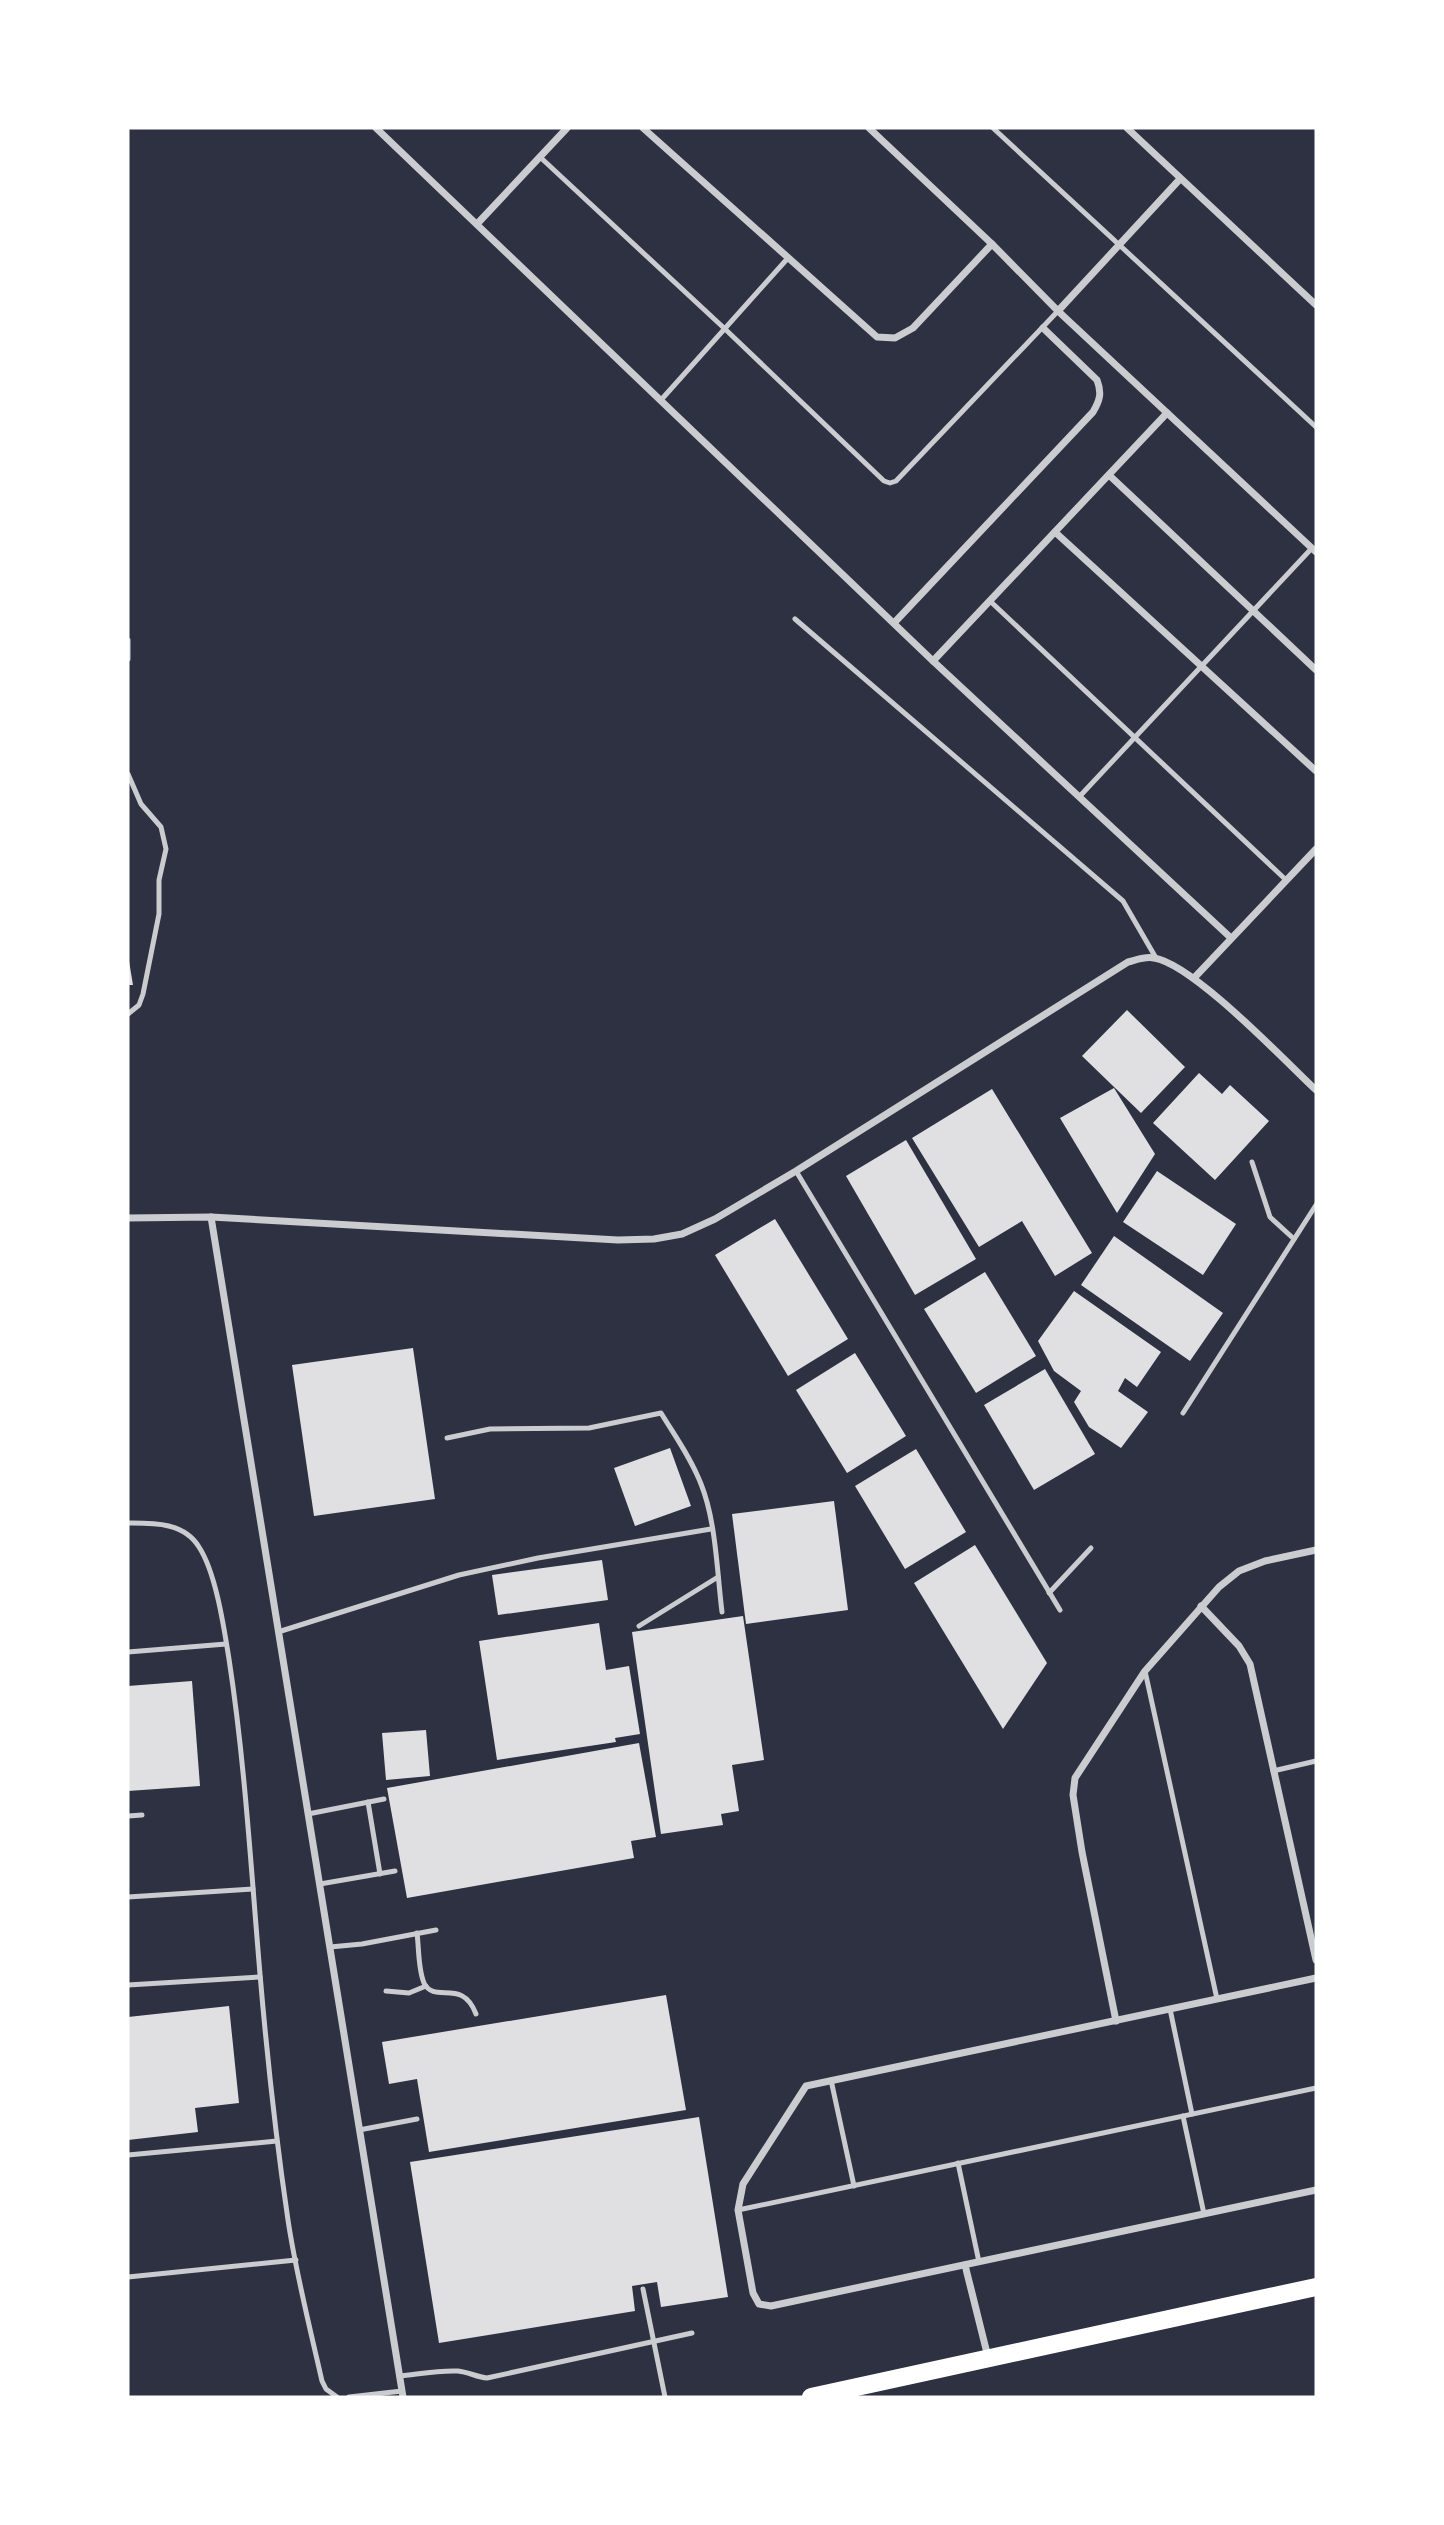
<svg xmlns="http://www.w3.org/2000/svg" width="1444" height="2525" font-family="Figtree,sans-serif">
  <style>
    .building { fill: #e0e0e3 }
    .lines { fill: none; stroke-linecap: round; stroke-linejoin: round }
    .service { stroke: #caccd0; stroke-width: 5 }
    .minor { stroke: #caccd0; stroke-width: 7 }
    .primary { stroke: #fff; stroke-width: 18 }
  </style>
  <rect width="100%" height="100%" fill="#2d3142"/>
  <g class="building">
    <path d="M128,955l5,30h-5z"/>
    <path d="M1127,1010l58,57 -44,46 -59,-57z"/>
    <path d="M1199,1073l23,21 8,-9 39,36 -54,59 -62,-57z"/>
    <path d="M1114,1088l41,66 -38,59 -57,-95z"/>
    <path d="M992,1089l100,164 -37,23 -33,-55 -43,26 -67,-109z"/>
    <path d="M906,1140l70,119 -61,36 -69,-119z"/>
    <path d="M1157,1171l79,53 -33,51 -80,-53z"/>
    <path d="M775,1219l73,120 -60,37 -73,-121z"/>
    <path d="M1114,1236l109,77 -33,48 -109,-76z"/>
    <path d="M985,1272l51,84 -60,37 -52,-84z"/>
    <path d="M1074,1291l87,61 -24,35 -12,-9 -7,13 30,21 -27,36 -32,-21 -15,-25 7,-11 -27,-20 -16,-30z"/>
    <path d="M413,1348l22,151 -121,17 -22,-151z"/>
    <path d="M855,1353l51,83 -59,37 -51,-83z"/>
    <path d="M1045,1369l50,85 -61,36 -50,-85z"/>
    <path d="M670,1448l21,58 -56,20 -21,-58z"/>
    <path d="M916,1449l50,83 -61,37 -50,-83z"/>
    <path d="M834,1501l14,109 -102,14 -14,-110z"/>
    <path d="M975,1545l72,118 -44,66 -89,-146z"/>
    <path d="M602,1560l6,40 -110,15 -6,-40z"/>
    <path d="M743,1616l21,144 -32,5 7,46 -18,3 2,11 -62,9 -29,-202z"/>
    <path d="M599,1623l7,47 23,-4 11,68 -25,4 1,4 -119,18 -18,-119z"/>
    <path d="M192,1681l8,105 -72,5v-105z"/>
    <path d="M426,1730l4,46 -44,4 -4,-47z"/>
    <path d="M639,1743l17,94 -25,4 3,17 -227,40 -20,-110z"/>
    <path d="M666,1995l20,115 -257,42 -12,-73 -28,5 -7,-42z"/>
    <path d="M229,2006l10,97 -44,5 3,24 -70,8v-123z"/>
    <path d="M699,2117l29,180 -67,10 -4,-25 -25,4 3,25 -196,32 -29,-181z"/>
  </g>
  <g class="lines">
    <g class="service">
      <path d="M993,128l323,299"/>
      <path d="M540,157l185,172 159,152 6,2 6,-2 162,-170"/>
      <path d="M661,400l127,-142"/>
      <path d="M990,601l296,279"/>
      <path d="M795,619l328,282 33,57"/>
      <path d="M128,640v19"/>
      <path d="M128,774l13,30 20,23 5,22 -7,31v34l-16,80 -4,11 -11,9"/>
      <path d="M1080,796l232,-248"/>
      <path d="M1252,1162l18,55 24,22"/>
      <path d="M796,1171l264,439"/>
      <path d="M1183,1413l133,-208"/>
      <path d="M447,1438l43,-9 99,-1 72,-15c14,23 30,45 40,71 15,37 16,88 21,128"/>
      <path d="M128,1523c25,0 56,-1 71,24 17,26 25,81 30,112 16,104 22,210 31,315 7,82 16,165 28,246 8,54 22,108 34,161l4,8 11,8"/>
      <path d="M1049,1593l42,-45"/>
      <path d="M639,1626l79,-49"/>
      <path d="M278,1632l181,-57 79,-17 173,-29"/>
      <path d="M128,1652l98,-8"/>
      <path d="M1145,1671l72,328"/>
      <path d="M1273,1771l43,-10"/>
      <path d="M368,1802l12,72"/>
      <path d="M308,1814l76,-15"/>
      <path d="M128,1816l14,-1"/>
      <path d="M320,1884l75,-13"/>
      <path d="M128,1897l125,-8"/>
      <path d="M417,1933c2,15 1,36 7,50 11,22 38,-6 52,31"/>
      <path d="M330,1947l32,-3 74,-14"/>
      <path d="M128,1985l132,-8"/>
      <path d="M386,1991l23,2 17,-7"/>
      <path d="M1170,2009l22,105"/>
      <path d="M831,2080l23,106"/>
      <path d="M1183,2116l21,98"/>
      <path d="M359,2130l58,-11"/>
      <path d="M128,2155l149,-14"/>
      <path d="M958,2163l21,99"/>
      <path d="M738,2210l578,-122"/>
      <path d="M128,2277l168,-17"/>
      <path d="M643,2289l22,108"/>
      <path d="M399,2376c20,-2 40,-6 59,-5 10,1 19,6 29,7l205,-45"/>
      <path d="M349,2397l53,-6"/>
    </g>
    <g class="minor">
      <path d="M376,128l557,533 298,277"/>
      <path d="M643,128l234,209 18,1 18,-10 79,-84"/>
      <path d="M869,128l123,116 66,67 258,241"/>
      <path d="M1127,128l189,177"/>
      <path d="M477,224l90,-96"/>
      <path d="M1058,311l122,-132"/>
      <path d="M1109,475l207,195"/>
      <path d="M1055,532l261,239"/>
      <path d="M894,623l199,-211c7,-12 9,-19 4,-32l-54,-52"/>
      <path d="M933,661l234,-248"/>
      <path d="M1195,977l121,-128"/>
      <path d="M211,1217l192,1180"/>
      <path d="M128,1218l83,-1 407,23 36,-1 28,-5 33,-15 81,-48 332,-209c8,-2 18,-6 26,-4 39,6 130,102 162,132"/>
      <path d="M1201,1606l38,40 11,18 66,296"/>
      <path d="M1316,1978l-510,108 -63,98 -5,26 15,83 6,11 12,2 545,-116"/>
      <path d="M1116,2021l-34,-169 -9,-57 2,-17 70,-107 74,-84 20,-16 26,-10 51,-11"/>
      <path d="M965,2265l23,92"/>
    </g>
    <path class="primary" d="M811,2397l505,-110"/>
  </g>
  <rect width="1444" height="2525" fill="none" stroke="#ffffff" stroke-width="259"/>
</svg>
